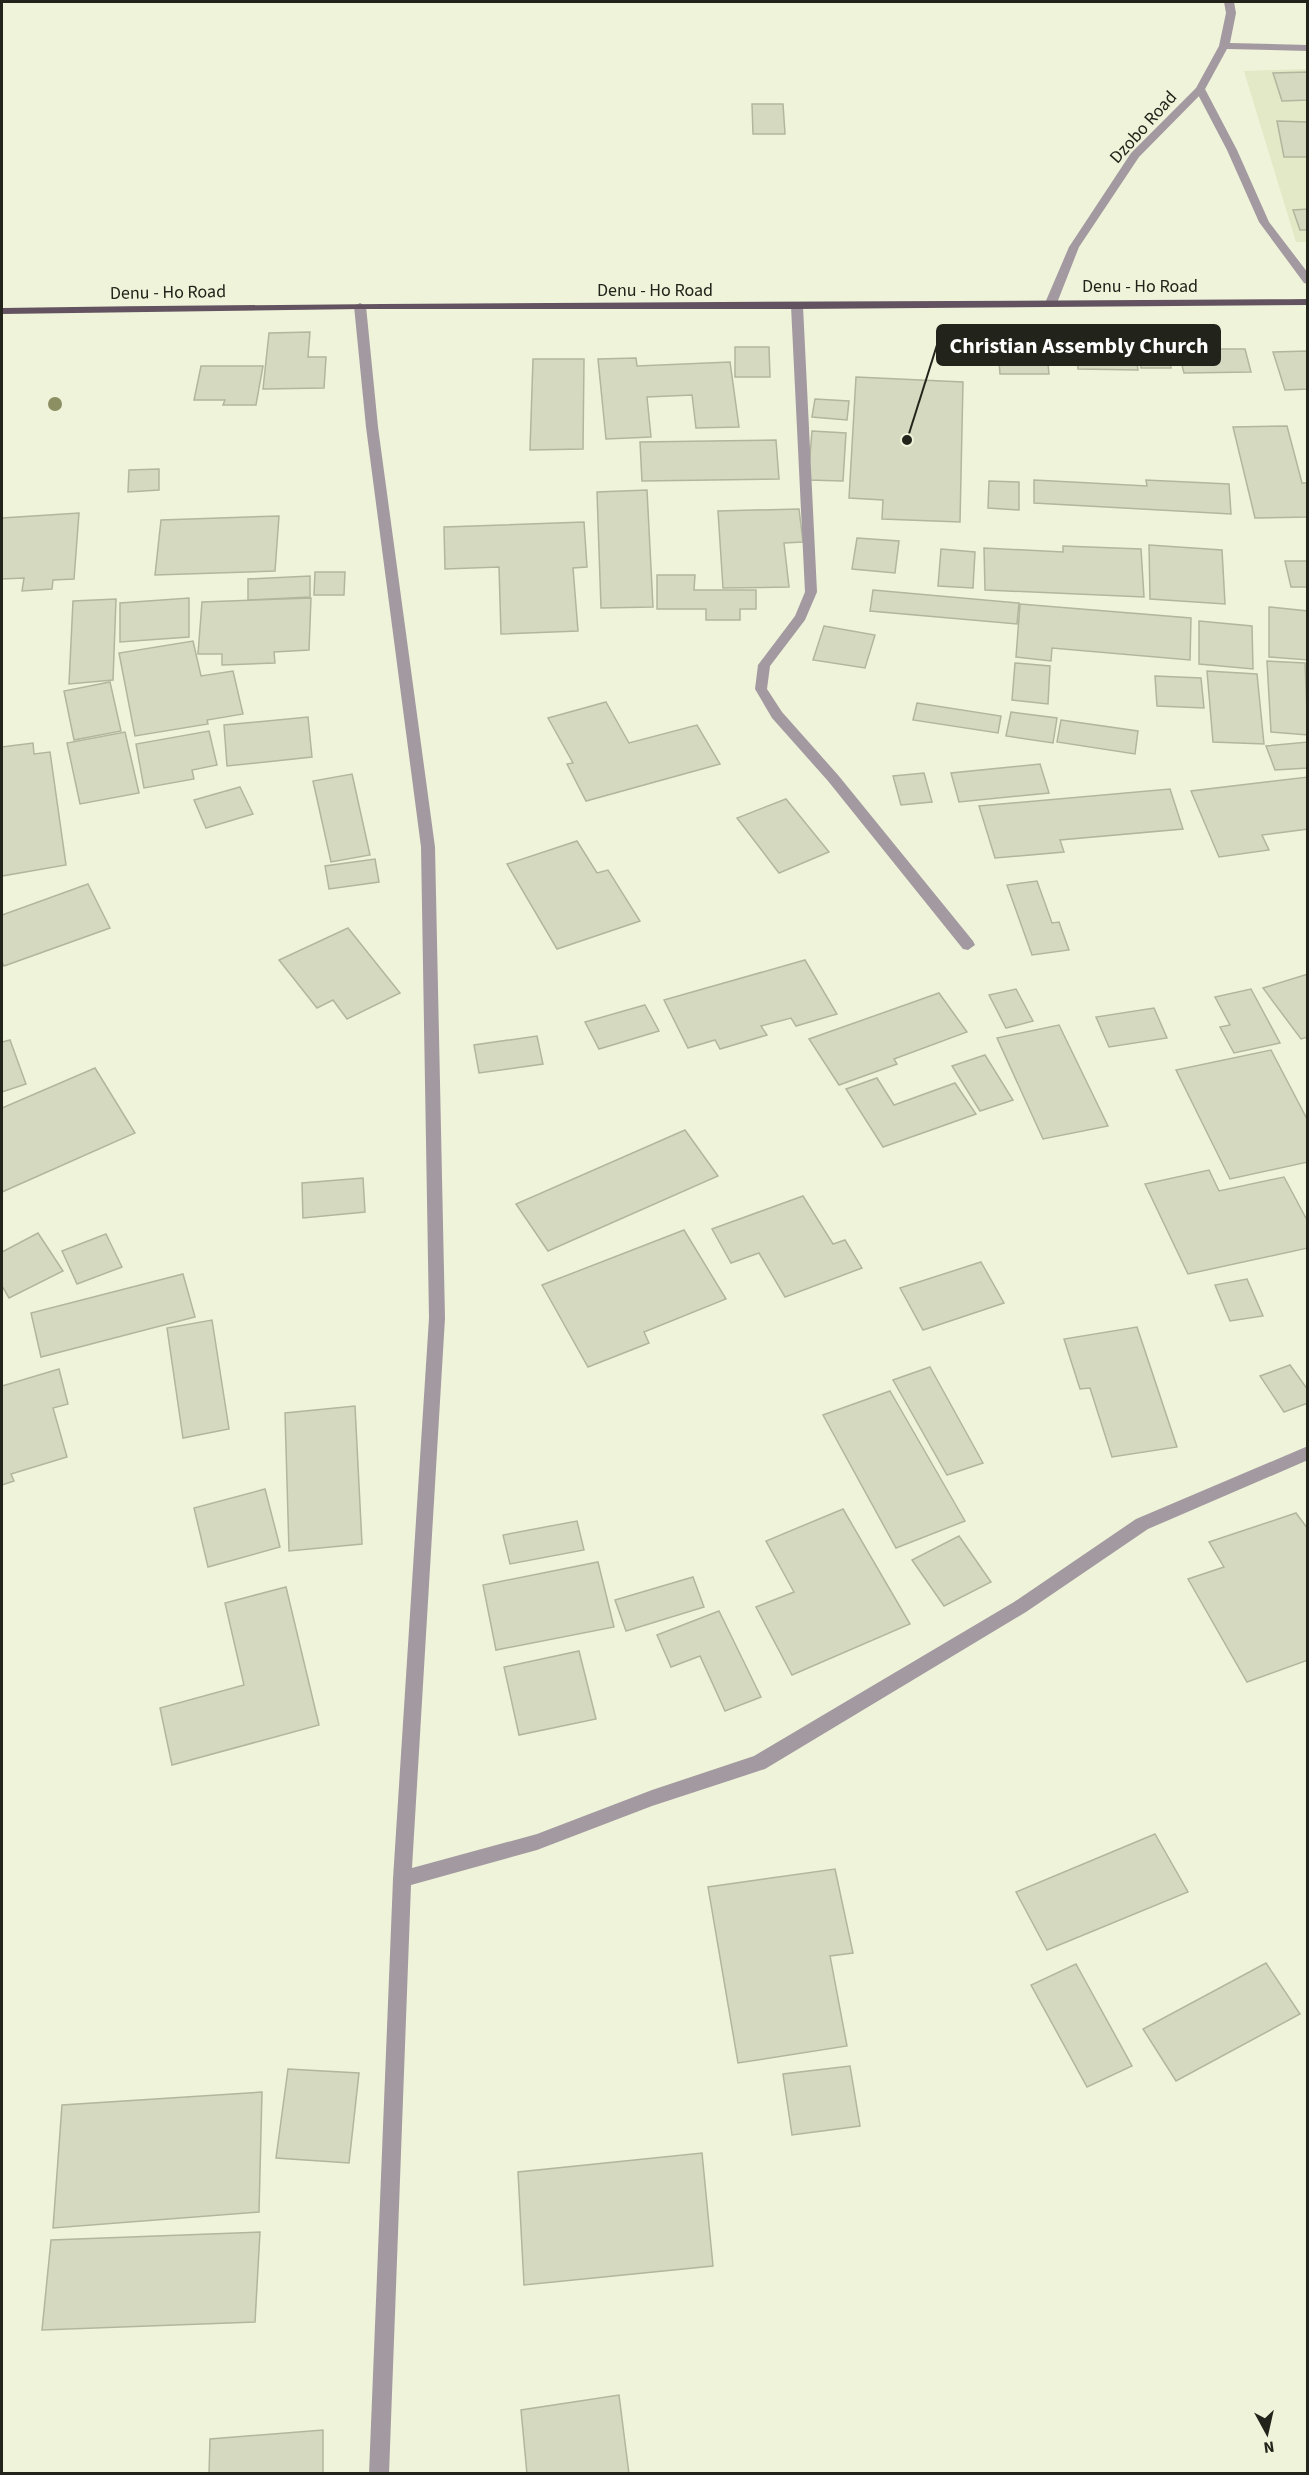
<svg xmlns="http://www.w3.org/2000/svg" width="1309" height="2475" font-family="'Source Sans 3',sans-serif">
  <style>
    .built { fill: #e3e8c7 }
    .building { fill: #d5d9c0; stroke: #b2b69d; stroke-width: 1.5 }
    .lines { fill: none; stroke-linecap: round; stroke-linejoin: round }
    .lane { fill: #a399a1; fill-rule: evenodd }
    .street { fill: #a399a1; fill-rule: evenodd }
    .primary { fill: #635360; fill-rule: evenodd }
    .tree { fill: #8b8f62 }
    .labels { text-anchor: middle; stroke-width: 4.5; stroke-linejoin: round; paint-order: stroke }
    .far-street-label { font-size: 18px; fill: #22231a; stroke: #eff3d9 }
    .leader { fill: none; stroke: #22231a; stroke-width: 2 }
    .callout-dot { fill: #22231a; stroke: #eff3d9; stroke-width: 2 }
    .callout { fill: #22231a; stroke: #22231a; stroke-width: 2 }
    .callout-label { font-size: 22px; text-anchor: middle; font-weight: bold; fill: #fff }
  </style>
  <rect width="100%" height="100%" fill="#eff3d9"/>
  <path class="built" d="M1307,69v173h-11l-52,-171z"/>
  <g class="building">
    <path d="M1308,72v28l-26,1 -9,-28z"/>
    <path d="M752,104h31l2,30h-32z"/>
    <path d="M1277,121l31,1v35h-24z"/>
    <path d="M1308,209v21h-8l-7,-20z"/>
    <path d="M310,332l-2,25h18l-2,31 -61,1 6,-56z"/>
    <path d="M997,337l74,2 2,26 -25,-1 1,10h-49z"/>
    <path d="M1076,341l58,2 4,27 -60,-1z"/>
    <path d="M735,347h34l1,30h-35z"/>
    <path d="M1178,349h67l6,23 -67,1z"/>
    <path d="M1308,351v38l-23,1 -12,-38z"/>
    <path d="M1139,352h30l2,16h-30z"/>
    <path d="M636,358l1,8 93,-4 9,65 -43,1 -4,-33 -45,2 4,40 -45,2 -8,-80z"/>
    <path d="M533,359h51l-1,90 -53,1z"/>
    <path d="M201,366h62l-7,39h-33l2,-5h-31z"/>
    <path d="M856,377l107,5 -3,140 -78,-3 1,-19 -34,-2z"/>
    <path d="M815,399l34,2 -2,19 -35,-3z"/>
    <path d="M1287,426l15,57h6v34l-53,1 -22,-91z"/>
    <path d="M812,431l34,2 -3,48 -35,-1z"/>
    <path d="M776,440l3,39 -137,2 -2,-39z"/>
    <path d="M159,469v21l-31,2 1,-22z"/>
    <path d="M1034,480l113,6 -1,-6 83,4 2,30 -197,-11z"/>
    <path d="M989,481l30,1v28l-31,-2z"/>
    <path d="M647,490l6,117 -52,1 -4,-116z"/>
    <path d="M799,509l4,33 -19,1 5,44 -66,1 -5,-77z"/>
    <path d="M79,513l-5,66 -21,1 -1,9 -30,2 2,-13 -22,1v-61z"/>
    <path d="M279,516l-4,55 -120,4 6,-55z"/>
    <path d="M584,522l3,45 -14,1 5,63 -77,3 -2,-67 -54,2 -1,-42z"/>
    <path d="M857,538l42,3 -4,32 -43,-4z"/>
    <path d="M1149,545l73,5 3,54 -75,-5z"/>
    <path d="M1063,546l78,3 3,48 -159,-7 -1,-42 79,4z"/>
    <path d="M941,549l34,3 -2,36 -35,-2z"/>
    <path d="M1285,561h23v26h-17z"/>
    <path d="M315,572h30l-1,23h-30z"/>
    <path d="M657,575h38l-1,15h62v19h-16v11h-34v-11h-49z"/>
    <path d="M310,576v21l-62,3v-21z"/>
    <path d="M873,590l146,13 -2,21 -147,-13z"/>
    <path d="M189,598v39l-69,5v-39z"/>
    <path d="M311,598l-2,52 -35,2 1,11 -53,2v-11h-24l4,-52z"/>
    <path d="M116,599l-3,81 -44,4 4,-83z"/>
    <path d="M1020,604l171,14 -1,42 -138,-12 -1,13 -35,-4z"/>
    <path d="M1269,607l39,4v49l-39,-3z"/>
    <path d="M1199,621l53,5 1,43 -54,-5z"/>
    <path d="M824,626l51,9 -10,33 -52,-8z"/>
    <path d="M193,641l8,35 32,-5 10,43 -36,6 1,4 -73,12 -16,-83z"/>
    <path d="M1267,661l38,2 3,72 -37,-3z"/>
    <path d="M1015,663l35,3 -2,38 -36,-4z"/>
    <path d="M1207,671l50,3 7,70 -51,-2z"/>
    <path d="M1155,676l46,2 3,30 -47,-2z"/>
    <path d="M110,682l11,49 -47,9 -10,-49z"/>
    <path d="M606,702l23,41 68,-18 23,39 -134,37 -19,-37 6,-1 -25,-45z"/>
    <path d="M917,703l84,13 -3,17 -85,-13z"/>
    <path d="M1011,712l46,6 -4,25 -47,-7z"/>
    <path d="M308,717l4,40 -85,9 -3,-41z"/>
    <path d="M1061,720l77,11 -3,23 -78,-12z"/>
    <path d="M209,731l8,34 -25,5 2,9 -50,9 -8,-44z"/>
    <path d="M125,732l14,61 -59,11 -13,-61z"/>
    <path d="M1308,742v26l-33,2 -9,-24z"/>
    <path d="M33,743l1,11 16,-2 16,113 -64,11v-129z"/>
    <path d="M1040,764l9,29 -90,9 -8,-29z"/>
    <path d="M924,773l8,29 -31,3 -8,-29z"/>
    <path d="M352,774l18,81 -39,7 -18,-81z"/>
    <path d="M1308,777v52l-46,6 7,15 -50,7 -28,-66z"/>
    <path d="M240,787l13,27 -47,14 -12,-28z"/>
    <path d="M1170,789l13,40 -123,11 4,12 -69,6 -16,-52z"/>
    <path d="M786,799l43,53 -50,21 -42,-55z"/>
    <path d="M577,841l20,32 11,-3 32,51 -83,28 -50,-85z"/>
    <path d="M375,859l4,23 -50,7 -4,-23z"/>
    <path d="M1037,881l15,42 7,-1 10,28 -37,5 -25,-70z"/>
    <path d="M88,884l22,44 -106,38 -2,-4v-47z"/>
    <path d="M348,928l52,65 -53,26 -14,-19 -16,8 -38,-48z"/>
    <path d="M805,960l32,54 -41,12 -5,-8 -30,8 6,9 -47,14 -5,-9 -27,8 -24,-48z"/>
    <path d="M1308,974v63l-7,2 -38,-51z"/>
    <path d="M1016,989l17,32 -27,7 -17,-33z"/>
    <path d="M1251,989l29,54 -46,10 -14,-26 10,-2 -15,-28z"/>
    <path d="M939,993l28,39 -73,27 3,5 -58,21 -30,-46z"/>
    <path d="M645,1005l14,26 -60,18 -14,-27z"/>
    <path d="M1154,1008l13,30 -58,9 -13,-30z"/>
    <path d="M1059,1025l49,101 -65,13 -46,-101z"/>
    <path d="M537,1036l6,28 -64,9 -5,-28z"/>
    <path d="M10,1040l16,44 -24,8v-50z"/>
    <path d="M1271,1050l37,71v41l-78,17 -54,-109z"/>
    <path d="M985,1055l28,45 -33,11 -28,-45z"/>
    <path d="M95,1068l40,65 -133,59v-84z"/>
    <path d="M877,1078l17,27 61,-22 21,31 -93,33 -37,-58z"/>
    <path d="M685,1130l33,46 -170,75 -32,-47z"/>
    <path d="M1209,1170l10,21 65,-14 24,45v26l-120,26 -43,-90z"/>
    <path d="M363,1178l2,34 -62,6 -1,-35z"/>
    <path d="M803,1196l30,48 12,-4 17,28 -77,29 -26,-44 -28,10 -19,-34z"/>
    <path d="M684,1230l42,69 -82,33 5,11 -61,24 -46,-82z"/>
    <path d="M38,1233l25,38 -54,27 -7,-12v-34z"/>
    <path d="M106,1234l16,33 -45,17 -15,-33z"/>
    <path d="M981,1262l23,41 -81,27 -23,-42z"/>
    <path d="M183,1274l12,43 -154,40 -10,-44z"/>
    <path d="M1247,1279l16,37 -33,5 -15,-36z"/>
    <path d="M212,1320l17,109 -46,9 -16,-110z"/>
    <path d="M1137,1327l40,120 -65,10 -22,-69 -10,1 -16,-50z"/>
    <path d="M1290,1365l18,25v13l-24,9 -24,-36z"/>
    <path d="M930,1367l53,96 -36,12 -54,-95z"/>
    <path d="M59,1369l9,35 -15,4 14,49 -56,17 3,7 -12,4v-99z"/>
    <path d="M890,1391l75,130 -69,27 -73,-133z"/>
    <path d="M355,1406l7,138 -73,7 -4,-138z"/>
    <path d="M265,1489l15,58 -72,20 -14,-59z"/>
    <path d="M843,1509l67,115 -118,51 -36,-68 38,-15 -28,-51z"/>
    <path d="M1296,1513l12,16v131l-61,22 -59,-103 36,-12 -15,-25z"/>
    <path d="M577,1521l7,29 -74,14 -7,-29z"/>
    <path d="M959,1536l32,46 -47,24 -32,-46z"/>
    <path d="M598,1562l16,65 -118,23 -13,-65z"/>
    <path d="M693,1577l11,30 -78,24 -11,-31z"/>
    <path d="M286,1587l33,138 -147,40 -12,-57 84,-23 -19,-82z"/>
    <path d="M719,1611l42,86 -36,14 -25,-55 -29,11 -14,-32z"/>
    <path d="M579,1651l17,68 -77,16 -15,-68z"/>
    <path d="M1155,1834l33,58 -141,58 -31,-58z"/>
    <path d="M835,1869l18,84 -23,3 17,90 -109,17 -30,-176z"/>
    <path d="M1266,1963l34,51 -124,67 -33,-52z"/>
    <path d="M1076,1964l56,102 -45,21 -56,-102z"/>
    <path d="M850,2066l10,60 -68,9 -9,-61z"/>
    <path d="M288,2069l71,4 -10,90 -73,-5z"/>
    <path d="M262,2092l-3,120 -206,16 9,-123z"/>
    <path d="M702,2153l11,113 -189,19 -6,-113z"/>
    <path d="M260,2232l-5,90 -213,8 9,-90z"/>
    <path d="M619,2395l10,79h-102l-6,-64z"/>
    <path d="M323,2430v44h-114l1,-35z"/>
  </g>
  <g class="lines">
    <path class="lane" d="M1200,86l5,3 32,61 32,72 39,51v11l-4,-1 -45,-61 -32,-72 -32,-61z"/>
    <g class="street">
      <path d="M1224,2h10l2,11 -6,30 78,2v6l-81,-2 -23,42 -65,66 -60,90 -22,56 -2,2h-8l-2,-2 24,-56 62,-94 65,-65 23,-42 7,-33z"/>
      <path d="M360,303l6,3 12,121 57,420 10,471 -33,550 125,-34 115,-44 102,-34 260,-154 122,-83 172,-73v14l-160,69 -122,83 -261,157 -113,37 -115,44 -126,35 -22,589h-20l24,-595 36,-561 -8,-471 -55,-420 -12,-121z"/>
      <path d="M797,303l6,3 14,286 -12,28 -35,46 -3,23 15,23 56,63 135,166 2,4 -7,5 -5,-1 -135,-168 -56,-63 -17,-29 3,-24 37,-49 10,-24 -14,-286z"/>
    </g>
    <path class="primary" d="M1308,299v6l-511,4h-437l-358,5v-6c435,-6 870,-6 1306,-9z"/>
  </g>
  <circle class="tree" cx="55" cy="404" r="7"/>
  <g class="labels">
    <g class="far-street-label">
      <text transform="translate(1143 127) rotate(-48)" y="6">Dzobo Road</text>
      <text x="1140" y="292">Denu - Ho Road</text>
      <text x="655" y="296">Denu - Ho Road</text>
      <text transform="translate(168 292) rotate(-1)" y="6">Denu - Ho Road</text>
    </g>
  </g>
  <path class="leader" d="M907 440L937 345"/>
  <circle class="callout-dot" cx="907" cy="440" r="6"/>
  <rect class="callout" x="937" y="325" width="283" height="40" rx="6"/>
  <g class="callout-label">
    <text x="1079" y="353">Christian Assembly Church</text>
  </g>
  <rect width="1309" height="2475" fill="none" stroke="#22231a" stroke-width="6"/>
  <g transform="translate(1267 2433) rotate(172)" stroke="#eff3d9" stroke-width="4.5" paint-order="stroke">
  <path d="M0-4.5L10 22L0 15L-10 22Z" fill="#22231a"/>
  <text y="-9" font-size="16" font-weight="bold" text-anchor="middle" fill="#22231a">N</text>
  </g>
</svg>
